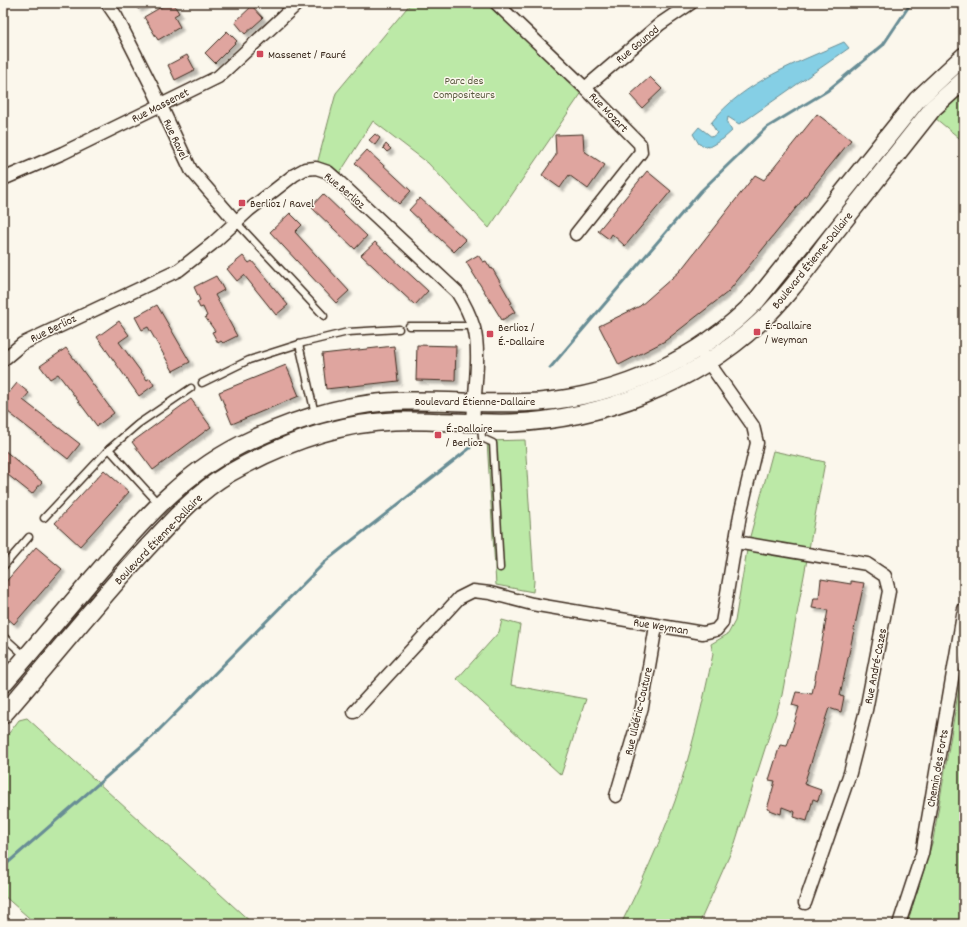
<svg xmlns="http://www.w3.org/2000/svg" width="967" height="927" font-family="Dekko,sans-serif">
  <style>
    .green { fill: #bce9a7; stroke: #7c8a62 }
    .water { fill: #85cfe5; stroke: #678d95 }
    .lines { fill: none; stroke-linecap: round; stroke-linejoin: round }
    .stream { stroke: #678d95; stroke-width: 3 }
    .building { fill: #dfa59f; stroke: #3b2a1e; filter: url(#shadow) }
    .lane-casing { stroke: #3b2a1e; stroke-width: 9 }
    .street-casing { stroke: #3b2a1e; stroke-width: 15 }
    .secondary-casing { stroke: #3b2a1e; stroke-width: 20 }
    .lane { stroke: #fbf7ec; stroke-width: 6 }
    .street { stroke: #fbf7ec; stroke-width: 12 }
    .secondary { stroke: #fbf7ec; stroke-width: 17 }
    .poi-dot { fill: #d1495b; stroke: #fbf7ec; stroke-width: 1.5 }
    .labels { text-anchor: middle; stroke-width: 3; stroke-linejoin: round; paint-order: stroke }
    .street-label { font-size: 12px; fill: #3b2a1e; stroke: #fbf7ec }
    .poi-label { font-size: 12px; fill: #3b2a1e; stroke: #fbf7ec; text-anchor: start }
    .park-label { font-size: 12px; fill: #5b5a40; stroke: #fbf7ec }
  </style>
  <defs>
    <filter id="shadow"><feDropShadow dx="3.5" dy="3.5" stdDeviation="1" flood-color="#0004"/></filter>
  </defs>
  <rect width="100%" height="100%" fill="#fbf7ec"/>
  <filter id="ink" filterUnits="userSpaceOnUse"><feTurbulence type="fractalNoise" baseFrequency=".025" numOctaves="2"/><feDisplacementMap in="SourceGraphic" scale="8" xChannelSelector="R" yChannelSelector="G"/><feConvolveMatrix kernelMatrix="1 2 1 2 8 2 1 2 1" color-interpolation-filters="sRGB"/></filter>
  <g filter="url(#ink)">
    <g class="green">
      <path d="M411,3h85l89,85 -96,140 -61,-65 -55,-42 -37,58 -20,-11 20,-75z"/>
      <path d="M964,80v62l-35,-29z"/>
      <path d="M525,440l9,141 -1,11 -37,-7 -9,-144z"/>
      <path d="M773,451l52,11 -43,233 -47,148 -36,81h-78c20,-40 39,-81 54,-123 16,-48 28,-98 38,-147l-2,-10 17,-10 7,-13 13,-77z"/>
      <path d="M502,620l18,5 -9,60 75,14 -25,76 -104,-96 42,-47z"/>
      <path d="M964,659v265h-57l26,-84z"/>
      <path d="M27,718l226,206h-217l-33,-29v-154l16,-21z"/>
    </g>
    <path class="water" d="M844,42l5,6 -103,72 -7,4 -11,-7 -1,6 5,8 -9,8 -14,8 -10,-3 -6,-10 6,-7 13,10 5,-4 -6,-10c33,-42 86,-60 133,-81z"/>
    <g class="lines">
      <g class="stream">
        <path d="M550,368l151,-177 65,-63 61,-37 56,-46 28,-42"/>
        <path d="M3,867l150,-131 174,-176 143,-112"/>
      </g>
    </g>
    <g class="building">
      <path d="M135,3h14l-11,6z"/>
      <path d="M168,3h5l6,10 -5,3 6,11 -22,13 -14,-23z"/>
      <path d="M252,6l11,12 -18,16 -10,-12z"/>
      <path d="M227,31l10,10 -22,22 -10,-10z"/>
      <path d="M187,55l8,15 -20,10 -7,-15z"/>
      <path d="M650,77l12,12 -20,19 -12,-13z"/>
      <path d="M817,114l34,26 -123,152 -63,49 -46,24 -20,-39 41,-20 40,-35 75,-96 9,5z"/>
      <path d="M375,134l5,4 -5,7 -6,-5z"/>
      <path d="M583,134l1,17 21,14 -17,24 -19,-14 -9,13 -18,-13 14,-20 -1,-20z"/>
      <path d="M386,144l5,5 -4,3 -4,-4z"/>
      <path d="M367,150l44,41 -12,13 -44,-41z"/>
      <path d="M647,171l24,20 -46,55 -13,-12 -3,5 -11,-8z"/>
      <path d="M323,194l44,42 -12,13 -44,-42z"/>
      <path d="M420,198l46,42 -12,12 -45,-42z"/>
      <path d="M290,213l12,12 -7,7 54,59 -13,12 -66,-71z"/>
      <path d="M375,242l53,49 -13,14 -54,-50z"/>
      <path d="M478,255l5,7 3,-1 5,8 1,-1 20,35 -2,1 5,8 -13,8 -36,-58z"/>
      <path d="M243,256l6,7 3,-2 36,44 -12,10 -32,-40 -7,6 -10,-12z"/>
      <path d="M216,276l8,14 -9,5 22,41 -14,7 -2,-2 -3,2 -6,-11 3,-1 -10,-14 2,-1 -4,-9 -3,1 -3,-6 3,-2 -6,-13z"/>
      <path d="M157,305l33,57 -17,9 -25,-44 -6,3 -7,-13z"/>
      <path d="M119,321l10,14 -10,7 28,38 3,-2 4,7 -15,11 -42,-59z"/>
      <path d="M417,345l39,1 -1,35 -39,-1z"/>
      <path d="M394,346l4,35 -72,8 -4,-35z"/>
      <path d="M66,348l48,65 -17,13 -39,-52 -8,5 -10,-13z"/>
      <path d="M286,365l13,31 -67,28 -13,-32z"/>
      <path d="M17,383l12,10 -6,7 57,44 -12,15 -65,-51v-8z"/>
      <path d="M191,399l20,28 -58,43 -21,-28z"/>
      <path d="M3,449l39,33 -10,12 -29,-23z"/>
      <path d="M104,470l25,22 -49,54 -25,-23z"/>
      <path d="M36,547l26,22 -48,55 -11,-10v-29z"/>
      <path d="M821,579l30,5v-3l13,2 -24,113 4,1 -3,15 -12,-4 -25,76 17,6 -3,11 -5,-2 -6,22 -13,-4 1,-5 -13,-5 -1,7 -14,-5 8,-28 -6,-1 11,-35 7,1 12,-39 -7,-2 4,-13 16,2 16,-84 -16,-2 2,-10h5z"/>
    </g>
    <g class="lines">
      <g class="lane-casing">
        <g id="lane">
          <path d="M237,223l87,93"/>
          <path d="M409,326h57l7,-2"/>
          <path d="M299,344l49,-12 51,-3"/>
          <path d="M202,383l47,-23 50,-16 16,70"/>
          <path d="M481,424l1,14 11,5 7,125"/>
          <path d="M109,449l29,-25 53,-36"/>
          <path d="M44,518l65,-69 49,54"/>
          <path d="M3,567l26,-30"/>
          <path d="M3,636l22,20"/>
        </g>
      </g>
      <g class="street-casing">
        <g id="street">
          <path d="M107,3l9,13 37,73 38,81 46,53"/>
          <path d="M496,3l89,85 55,56 1,8 -65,82"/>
          <path d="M585,88l75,-64 31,-21"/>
          <path d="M3,179l60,-26 155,-76 80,-74"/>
          <path d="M3,360l19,-16 157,-74 33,-26 37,-34 45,-35 11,-6 11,-1 12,4 8,7 121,113c7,11 13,23 17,36 7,24 0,69 -1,95"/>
          <path d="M736,542l131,22 18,12 4,15 -23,119 -16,63 -45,130"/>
          <path d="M354,712l105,-114 14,-7 17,2 42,11 171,29 13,-3 6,-7 18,-108 17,-72 -4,-17 -49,-70"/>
          <path d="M616,796l26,-89 14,-81"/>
          <path d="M899,924l23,-70 42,-245"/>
        </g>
      </g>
      <g class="secondary-casing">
        <g id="secondary">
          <path d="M3,684c30,-35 60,-70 90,-106 48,-56 91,-108 160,-139 48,-22 99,-37 152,-38 45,-1 89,4 134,1 82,-7 161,-43 218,-102l160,-200 47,-44"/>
          <path d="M3,715c48,-55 93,-112 142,-165 25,-27 51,-57 83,-76 51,-29 107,-51 166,-53 40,-1 79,3 118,2 89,-4 181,-39 247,-100 27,-25 49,-56 72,-86 34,-43 68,-86 102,-129l31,-28"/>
        </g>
      </g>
      <use href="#lane" class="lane"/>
      <use href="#street" class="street"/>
      <use href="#secondary" class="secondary"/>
    </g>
  </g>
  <g class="poi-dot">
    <rect x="256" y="50" width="8" height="8" rx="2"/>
    <rect x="238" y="199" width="8" height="8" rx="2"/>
    <rect x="753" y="328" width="8" height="8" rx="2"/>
    <rect x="486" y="330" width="8" height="8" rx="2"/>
    <rect x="434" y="431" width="8" height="8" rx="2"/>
  </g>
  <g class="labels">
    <g class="street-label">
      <text transform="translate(637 44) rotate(-40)" y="4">Rue Gounod</text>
      <text transform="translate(160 105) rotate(-27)" y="4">Rue Massenet</text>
      <text transform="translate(609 112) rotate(46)" y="4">Rue Mozart</text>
      <text transform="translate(176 139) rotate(65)" y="4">Rue Ravel</text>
      <text transform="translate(345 190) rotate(40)" y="4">Rue Berlioz</text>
      <text transform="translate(812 260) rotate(-51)" y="4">Boulevard Étienne-Dallaire</text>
      <text transform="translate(53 328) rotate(-26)" y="4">Rue Berlioz</text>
      <text x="475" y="405">Boulevard Étienne-Dallaire</text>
      <text transform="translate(158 539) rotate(-46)" y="4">Boulevard Étienne-Dallaire</text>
      <text transform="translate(661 626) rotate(9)" y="4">Rue Weyman</text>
      <text transform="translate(875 666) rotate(-79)" y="4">Rue André-Cazes</text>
      <text transform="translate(638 711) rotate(-77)" y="4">Rue Uldéric-Couture</text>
      <text transform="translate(937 768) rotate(-80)" y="4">Chemin des Forts</text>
    </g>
    <g class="poi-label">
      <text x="268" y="58">Massenet / Fauré</text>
      <text x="250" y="207">Berlioz / Ravel</text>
      <text x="765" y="329">É.-Dallaire<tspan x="765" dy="14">/ Weyman</tspan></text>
      <text x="498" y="331">Berlioz /<tspan x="498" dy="14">É.-Dallaire</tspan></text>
      <text x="446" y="432">É.-Dallaire<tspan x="446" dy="14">/ Berlioz</tspan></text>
    </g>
    <g class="park-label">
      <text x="464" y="84">Parc des<tspan x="464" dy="14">Compositeurs</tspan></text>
    </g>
  </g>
  <rect width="967" height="927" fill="none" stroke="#fbf7ec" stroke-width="16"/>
  <rect x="8" y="8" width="951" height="911" fill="none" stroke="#3b2a1e" stroke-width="1.5" filter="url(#ink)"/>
</svg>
